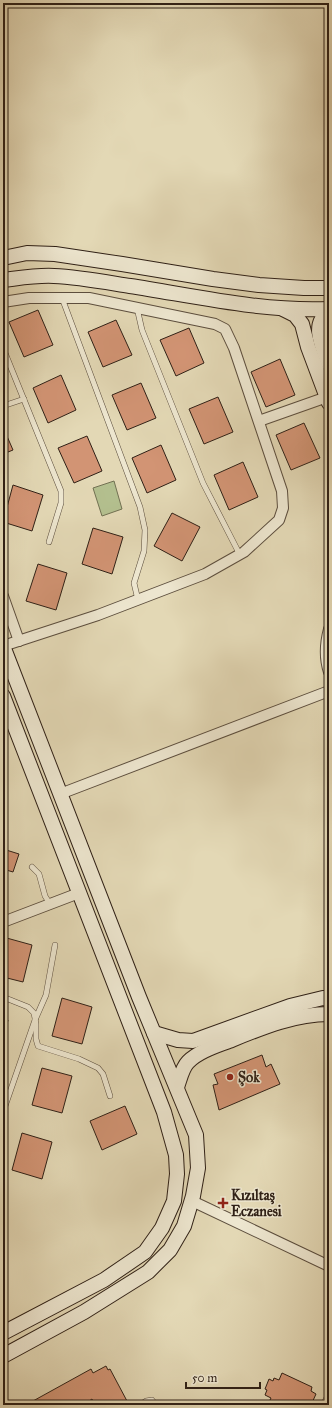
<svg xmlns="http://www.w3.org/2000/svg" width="332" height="1408" font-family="'IM FELL Great Primer',serif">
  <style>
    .green { fill: #b3bf8e; stroke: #717052 }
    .building { fill: #d29474; stroke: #2f2016 }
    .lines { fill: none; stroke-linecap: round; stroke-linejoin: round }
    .lane-casing { stroke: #5c4e3e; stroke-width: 6 }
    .street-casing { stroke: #5c4e3e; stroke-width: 12 }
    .secondary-casing { stroke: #2f2016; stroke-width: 16 }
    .lane { stroke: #ede6cf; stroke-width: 5 }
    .street { stroke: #ede6cf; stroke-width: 10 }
    .secondary { stroke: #ede6cf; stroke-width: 14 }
    .poi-dot { fill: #8f2418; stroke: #ede6cf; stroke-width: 1.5 }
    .labels { text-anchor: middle; stroke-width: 3; stroke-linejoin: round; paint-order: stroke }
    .poi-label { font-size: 14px; font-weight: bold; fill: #2f2016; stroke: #ede6cf; text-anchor: start }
  </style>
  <rect width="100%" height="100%" fill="#e3d8b5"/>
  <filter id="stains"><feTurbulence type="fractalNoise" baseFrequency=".005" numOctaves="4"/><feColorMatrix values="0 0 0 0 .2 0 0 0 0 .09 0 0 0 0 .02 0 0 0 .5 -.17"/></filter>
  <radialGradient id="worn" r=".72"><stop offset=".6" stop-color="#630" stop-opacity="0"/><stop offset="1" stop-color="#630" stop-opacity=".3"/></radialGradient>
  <path class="green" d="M114,481l8,28 -20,7 -9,-28z"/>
  <g class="building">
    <path d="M38,310l15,35 -29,12 -15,-35z"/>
    <path d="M116,320l16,35 -29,12 -15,-35z"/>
    <path d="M189,328l15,35 -28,13 -16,-36z"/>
    <path d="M280,359l15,36 -29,12 -15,-35z"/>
    <path d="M61,375l15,35 -28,13 -15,-35z"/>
    <path d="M141,383l15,35 -29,12 -15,-35z"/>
    <path d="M218,397l15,35 -29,12 -15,-35z"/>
    <path d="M304,423l16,35 -29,12 -15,-35z"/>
    <path d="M3,427l10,23 -10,4z"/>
    <path d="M87,436l15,35 -28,12 -16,-35z"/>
    <path d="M161,445l15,35 -29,13 -15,-35z"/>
    <path d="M243,462l15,35 -29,13 -15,-35z"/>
    <path d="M13,485l30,10 -11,36 -29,-9z"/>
    <path d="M172,513l28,14 -18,34 -28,-15z"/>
    <path d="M93,528l30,9 -11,37 -30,-10z"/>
    <path d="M38,564l29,9 -11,37 -30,-9z"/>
    <path d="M3,849l16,5 -6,18 -10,-3z"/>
    <path d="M3,937l29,8 -9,37 -20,-5z"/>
    <path d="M62,998l30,9 -10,37 -30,-8z"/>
    <path d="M3,1019l5,1 -5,20z"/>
    <path d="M262,1055l4,12 5,-3 9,20 -61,26 -6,-25 5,-1 -4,-10z"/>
    <path d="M42,1068l30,8 -10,37 -30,-8z"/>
    <path d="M125,1106l12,28 -35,16 -12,-29z"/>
    <path d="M22,1133l30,9 -10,37 -30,-9z"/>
    <path d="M106,1366l2,4 2,-1 17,32 -7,4h-25l-3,-6 -6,4 1,2h-55l3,-2 -2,-2 58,-32 2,4z"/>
    <path d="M282,1373l30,14 -1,4 5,3 -5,11h-34l-8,-3 2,-4 -6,-3 2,-5 -2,-1 4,-10 4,2 1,-3 5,2z"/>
  </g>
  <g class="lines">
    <g class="lane-casing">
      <g id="lane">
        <path d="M62,298l78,209 5,23 -1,21 -10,32 4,17"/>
        <path d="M137,308l5,22 61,153 37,72"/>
        <path d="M3,348l58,143v12l-12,39"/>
        <path d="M3,406l21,-7"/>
        <path d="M32,867l7,7 6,22 5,8"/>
        <path d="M3,997l25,10 6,6 2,11v15l2,7 41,13 19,9 5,6 7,22"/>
        <path d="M3,1112l32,-92 11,-25 9,-50"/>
        <path d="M140,1405l6,-4 6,-1 4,5"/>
        <path d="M323,1405l6,-11"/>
      </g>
    </g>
    <g class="street-casing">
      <g id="street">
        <path d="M3,302l26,-4h60l126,26 10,5 9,19 48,143 1,17 -4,12 -35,32 -39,22 -107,41 -95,31"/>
        <path d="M259,421l68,-24"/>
        <path d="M3,596l16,45"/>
        <path d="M329,629c-4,15 -5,28 0,43"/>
        <path d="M60,794l269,-103"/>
        <path d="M3,922l76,-29"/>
        <path d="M192,1201l137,65"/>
      </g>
    </g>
    <g class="secondary-casing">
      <g id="secondary">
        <path d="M3,258l24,-5 28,1 67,10 91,15 46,6 45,3h25"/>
        <path d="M3,280c17,-2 34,-5 51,-4 25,1 51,6 76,10 65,10 133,26 199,23"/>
        <path d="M283,309l12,6 7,9 6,23 21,56"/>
        <path d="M329,312c-19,12 -6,36 0,53"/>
        <path d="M3,646l136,351 57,138 2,33 -5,28 -9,30 -14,24 -22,22 -64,40 -81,44"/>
        <path d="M3,696l161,416 12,43 1,19 -3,27 -12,27 -17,24 -41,28 -101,53"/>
        <path d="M154,1033l24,7 15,1 97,-35 33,-8 6,1"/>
        <path d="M177,1087c3,-8 5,-19 11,-25 11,-11 28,-16 41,-21 32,-13 65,-27 100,-27"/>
      </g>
    </g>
    <use href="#lane" class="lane"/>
    <use href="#street" class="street"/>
    <use href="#secondary" class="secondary"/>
  </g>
  <g class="poi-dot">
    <circle cx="230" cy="1077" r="4"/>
    <path d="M221 1197h4v4h4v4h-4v4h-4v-4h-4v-4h4z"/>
  </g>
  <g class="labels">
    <g class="poi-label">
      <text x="238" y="1082">Şok</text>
      <text x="231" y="1200">Kızıltaş<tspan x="231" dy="16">Eczanesi</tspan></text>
    </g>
  </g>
  <rect width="332" height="1408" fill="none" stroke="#e3d8b5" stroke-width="16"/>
  <rect x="4" y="4" width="324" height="1400" fill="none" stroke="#2f2016" stroke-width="2"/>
  <rect x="8" y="8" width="316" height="1392" fill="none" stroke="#2f2016"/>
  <path d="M186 1382v6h74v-6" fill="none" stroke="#2f2016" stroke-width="2"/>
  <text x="192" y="1382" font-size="12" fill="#2f2016" stroke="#ede6cf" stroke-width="3" paint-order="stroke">50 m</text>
  <rect width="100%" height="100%" filter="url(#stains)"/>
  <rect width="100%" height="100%" fill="url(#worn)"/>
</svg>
